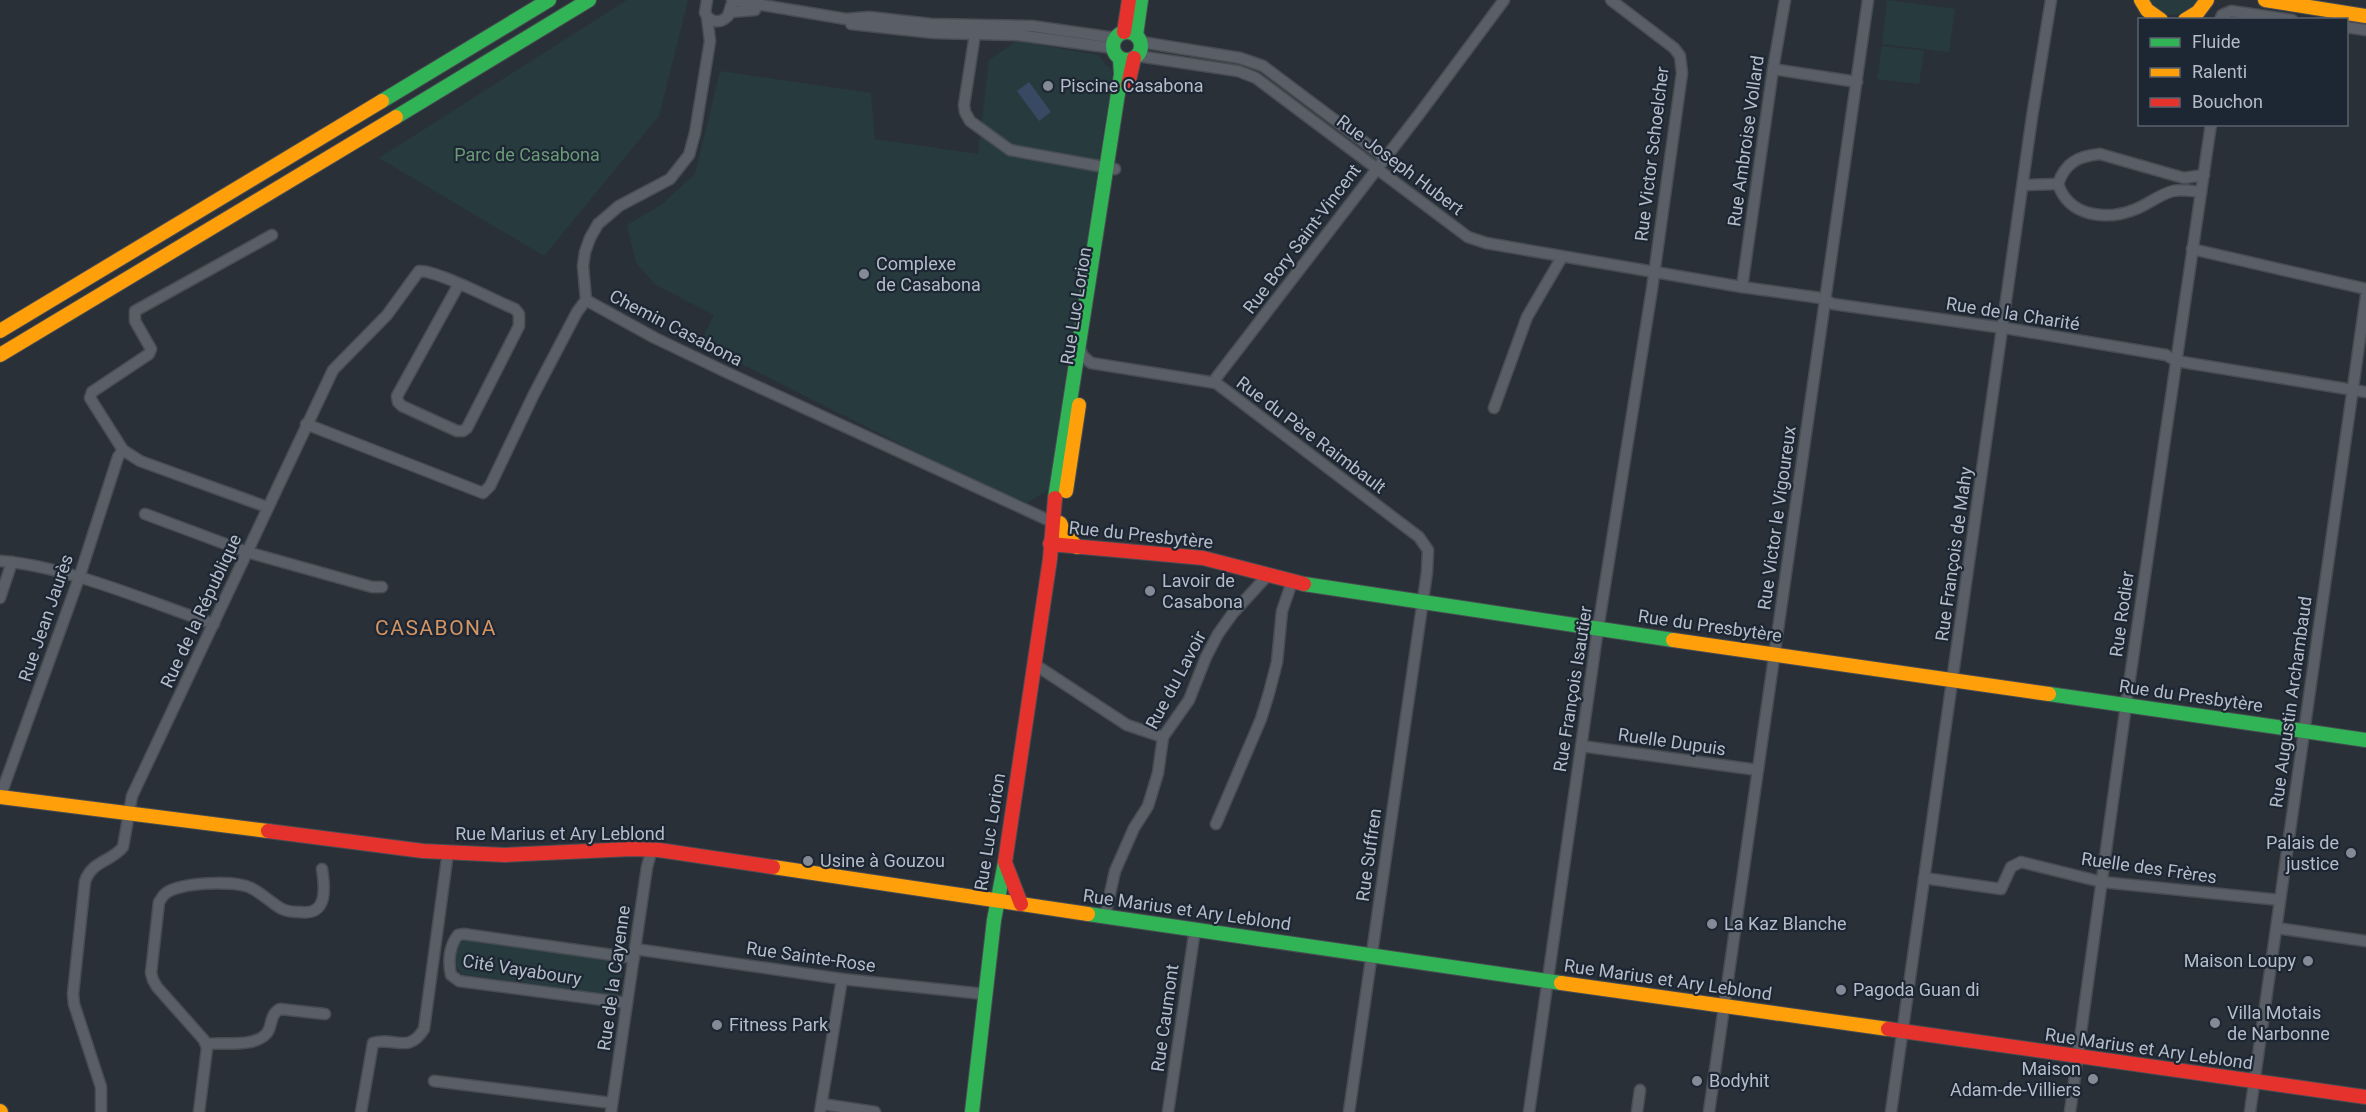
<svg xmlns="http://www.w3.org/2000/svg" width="2366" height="1112" font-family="Roboto,sans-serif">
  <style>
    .green { fill: #273a3e }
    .water { fill: #384963 }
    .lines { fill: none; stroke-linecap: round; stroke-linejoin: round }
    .street-casing { stroke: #484c53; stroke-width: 13 }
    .fast-casing { stroke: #484c53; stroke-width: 16 }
    .slow-casing { stroke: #484c53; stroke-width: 16 }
    .jam-casing { stroke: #484c53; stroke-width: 16 }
    .street { stroke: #5a5e66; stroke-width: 10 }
    .fast { stroke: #30b455; stroke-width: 14 }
    .slow { stroke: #ff9f0a; stroke-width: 14 }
    .jam { stroke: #e5322d; stroke-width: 14 }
    .poi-dot { fill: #848b96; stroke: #1d2633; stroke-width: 2 }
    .labels { text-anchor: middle; stroke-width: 4.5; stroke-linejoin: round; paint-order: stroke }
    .poi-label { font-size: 18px; fill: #b4bcc9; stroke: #1d2633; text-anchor: start }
    .street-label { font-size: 18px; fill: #b4bcc9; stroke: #1d2633 }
    .park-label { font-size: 18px; fill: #6b9a76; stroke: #1d2633 }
    .quarter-label { font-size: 21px; letter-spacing: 1.5px; fill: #d59563; stroke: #1d2633 }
  </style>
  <rect width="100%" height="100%" fill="#2a3038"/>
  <g class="green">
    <path d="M627,0h61l-29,116 -115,140 -165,-98z"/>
    <path d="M1887,0l68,9 -6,43 -67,-8z"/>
    <path d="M2148,0h52c-21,17 -31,23 -52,0z"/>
    <path d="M1017,41l82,14 6,9 8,6 -65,420 -21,13 -85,-38 -242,-122 14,-28 -58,-30 -20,-22 -9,-38 34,-20 34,-31 25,-103 151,22 4,46 103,15 11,-94z"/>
    <path d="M1882,46l42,5 -5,33 -42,-5z"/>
    <path d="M467,940l157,22 -6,34 -156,-22c-9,-8 -6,-19 -4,-30z"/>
  </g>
  <path class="water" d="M1029,82l22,30 -12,9 -22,-30z"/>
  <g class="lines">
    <g class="street-casing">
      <g id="street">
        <path d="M707,0l-2,13c6,10 15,11 23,3l3,-10"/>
        <path d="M732,0l114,19 23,-2 62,7 101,2 83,12"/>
        <path d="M731,12l24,-2"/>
        <path d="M2220,20l2,-5 9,-4 61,9"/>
        <path d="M851,24l83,9 84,2 95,13"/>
        <path d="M2346,27l20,3"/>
        <path d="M977,30l-2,4 -11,71 1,7 5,9 40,29 105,19"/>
        <path d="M1141,42l99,16 23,8 121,91"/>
        <path d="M1138,56l100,15 18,7 212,159 18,6 256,44 79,11 12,6 178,25 155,26 10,6 190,31"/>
        <path d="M1773,69l84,13"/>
        <path d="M2023,185l35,-1"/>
        <path d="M2201,192c-9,-1 -19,-3 -28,-1 -13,3 -24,13 -37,18 -29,12 -67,8 -78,-25 7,-21 20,-28 42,-30l84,24 20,-3"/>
        <path d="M2192,249l174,40"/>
        <path d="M1742,287l31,-218 12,-69"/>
        <path d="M586,300l69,38 73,35 320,147 10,2"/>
        <path d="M586,300l-3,-34 2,-14 5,-14 8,-14 21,-18 51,-27 19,-24 6,-22 15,-92 -3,-24"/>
        <path d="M1079,347l4,9 8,7 125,20 203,154 9,13 -1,22 -78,540"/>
        <path d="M1216,383v-5l204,-265 84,-113"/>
        <path d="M1494,408l33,-91 35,-60"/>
        <path d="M306,424l177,69 7,-7 44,-92 43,-82 9,-12"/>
        <path d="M267,507l-127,-46 -17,-11 -33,-52 2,-6 57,-38 2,-5 -16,-28v-10l137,-76"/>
        <path d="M145,514l102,38 125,35h10"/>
        <path d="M0,561c67,5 149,41 214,63"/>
        <path d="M0,598l12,-36"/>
        <path d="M1034,664l93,61 36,12"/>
        <path d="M1581,746l177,24"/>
        <path d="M0,797l79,-219 39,-121 5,-7"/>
        <path d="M1216,824l45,-105 8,-26 8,-31 5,-51 10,-29"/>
        <path d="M1924,878l77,11 10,-22 10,-5 81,20 178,18"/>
        <path d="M1105,916l10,-45 19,-43 14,-22 10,-33 5,-36 26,-37 17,-43 12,-23 15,-21 36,-39"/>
        <path d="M2277,928l89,13"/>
        <path d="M635,949l207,30 142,15"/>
        <path d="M627,1003l-168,-22 -8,-6c-3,-13 -2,-29 7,-40l6,-1 170,24"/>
        <path d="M206,1044c17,-2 49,4 61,-11 6,-8 2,-18 13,-24l45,5"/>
        <path d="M434,1081l178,22"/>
        <path d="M822,1104l53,8"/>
        <path d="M101,1112v-25l-27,-83 -1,-10 12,-113c8,-21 26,-19 38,-34l9,-51 201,-426 54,-55 32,-44c20,0 74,29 96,38l4,5v12l-52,102 -4,3h-6l-55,-25 -4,-4 -1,-6 62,-112"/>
        <path d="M199,1112l8,-64 -3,-8 -47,-53 -4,-7 -2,-7 8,-71c2,-2 3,-6 6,-8 13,-12 70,-14 86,-6 11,5 20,15 31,21 6,3 12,3 18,3 28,4 25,-24 22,-43"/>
        <path d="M361,1112l12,-69c21,-7 35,12 51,-14l24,-177"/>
        <path d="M611,1112l36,-245 5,-18"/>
        <path d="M820,1112l22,-133"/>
        <path d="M1168,1112l27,-183"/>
        <path d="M1529,1112l68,-477 55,-346 30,-216 -2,-17 -6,-8 -63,-48"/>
        <path d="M1637,1112l3,-22"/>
        <path d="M1709,1112l159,-1112"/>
        <path d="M1891,1112l141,-995 19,-117"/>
        <path d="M2070,1112l56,-407 85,-581"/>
        <path d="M2250,1112l116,-816"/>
      </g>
    </g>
    <g class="fast-casing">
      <g id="fast">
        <circle cx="1127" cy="46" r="14"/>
        <path d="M1136,35l5,-35"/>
        <path d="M382,101l167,-101"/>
        <path d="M396,117l193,-117"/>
        <path d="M1055,498l66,-424 -1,-15"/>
        <path d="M1304,584l369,56"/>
        <path d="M2049,694l317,46"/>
        <path d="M1088,914l473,69"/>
        <path d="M972,1112l22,-192 11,-58"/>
      </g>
    </g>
    <g class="slow-casing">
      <g id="slow">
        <path d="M2141,0l6,10 14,10"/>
        <path d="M2265,0l101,16"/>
        <path d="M2185,20l13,-8 9,-12"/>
        <path d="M0,331l382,-230"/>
        <path d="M0,355l396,-238"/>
        <path d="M1066,491l13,-86"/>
        <path d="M1060,523l5,11 12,13"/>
        <path d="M1673,640l376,54"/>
        <path d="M0,797l268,34"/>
        <path d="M773,867l315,47"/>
        <path d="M1561,983l327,46"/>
        <path d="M0,1111l1,1"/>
      </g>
    </g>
    <g class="jam-casing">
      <g id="jam">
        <path d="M1124,32l5,-32"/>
        <path d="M1128,85l6,-27"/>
        <path d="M1050,544l153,14 101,26"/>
        <path d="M268,831l155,20 82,4 127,-6 27,1 114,17"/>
        <path d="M1005,862l45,-303 5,-61"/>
        <path d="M1006,865l15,39"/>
        <path d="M1888,1029l478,68"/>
      </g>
    </g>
    <use href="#street" class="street"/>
    <use href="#fast" class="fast"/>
    <use href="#slow" class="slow"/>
    <use href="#jam" class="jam"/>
  </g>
  <g class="poi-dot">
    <circle cx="1048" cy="86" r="6"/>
    <circle cx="864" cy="274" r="6"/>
    <circle cx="1150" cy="591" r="6"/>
    <circle cx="2351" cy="853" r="6"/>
    <circle cx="808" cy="861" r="6"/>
    <circle cx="1712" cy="924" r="6"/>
    <circle cx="2308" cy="961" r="6"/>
    <circle cx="1841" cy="990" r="6"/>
    <circle cx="2215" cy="1023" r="6"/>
    <circle cx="717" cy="1025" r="6"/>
    <circle cx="2093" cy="1079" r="6"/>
    <circle cx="1697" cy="1081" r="6"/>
  </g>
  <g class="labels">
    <g class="poi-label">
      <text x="1060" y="92">Piscine Casabona</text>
      <text x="876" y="270">Complexe<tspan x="876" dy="21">de Casabona</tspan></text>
      <text x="1162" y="587">Lavoir de<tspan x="1162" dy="21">Casabona</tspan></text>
      <text x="2339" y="849" text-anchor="end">Palais de<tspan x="2339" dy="21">justice</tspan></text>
      <text x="820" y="867">Usine à Gouzou</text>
      <text x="1724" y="930">La Kaz Blanche</text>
      <text x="2296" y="967" text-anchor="end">Maison Loupy</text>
      <text x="1853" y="996">Pagoda Guan di</text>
      <text x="2227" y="1019">Villa Motais<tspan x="2227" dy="21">de Narbonne</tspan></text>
      <text x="729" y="1031">Fitness Park</text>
      <text x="2081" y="1075" text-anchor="end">Maison<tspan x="2081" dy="21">Adam-de-Villiers</tspan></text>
      <text x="1709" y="1087">Bodyhit</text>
    </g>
    <g class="street-label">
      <text transform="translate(1746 141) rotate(-82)" y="6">Rue Ambroise Vollard</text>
      <text transform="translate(1652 154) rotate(-83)" y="6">Rue Victor Schoelcher</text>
      <text transform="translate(1400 165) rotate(37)" y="6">Rue Joseph Hubert</text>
      <text transform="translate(1302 239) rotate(-53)" y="6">Rue Bory Saint-Vincent</text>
      <text transform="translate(1076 306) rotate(-81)" y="6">Rue Luc Lorion</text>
      <text transform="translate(2013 314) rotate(9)" y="6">Rue de la Charité</text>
      <text transform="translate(676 328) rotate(27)" y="6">Chemin Casabona</text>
      <text transform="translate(1311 435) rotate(37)" y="6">Rue du Père Raimbault</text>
      <text transform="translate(1777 518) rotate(-82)" y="6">Rue Victor le Vigoureux</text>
      <text transform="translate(1141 535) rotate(6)" y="6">Rue du Presbytère</text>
      <text transform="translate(1954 554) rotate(-82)" y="6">Rue François de Mahy</text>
      <text transform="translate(201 611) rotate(-65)" y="6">Rue de la République</text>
      <text transform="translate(2122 614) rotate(-82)" y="6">Rue Rodier</text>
      <text transform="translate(46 618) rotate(-71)" y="6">Rue Jean Jaurès</text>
      <text transform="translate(1710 626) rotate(8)" y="6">Rue du Presbytère</text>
      <text transform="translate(1176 680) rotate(-62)" y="6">Rue du Lavoir</text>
      <text transform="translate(1573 689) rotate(-81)" y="6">Rue François Isautier</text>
      <text transform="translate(2191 696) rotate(8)" y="6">Rue du Presbytère</text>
      <text transform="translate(2291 702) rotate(-82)" y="6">Rue Augustin Archambaud</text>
      <text transform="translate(1672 742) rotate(8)" y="6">Ruelle Dupuis</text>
      <text transform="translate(990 832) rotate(-81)" y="6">Rue Luc Lorion</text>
      <text x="560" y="840">Rue Marius et Ary Leblond</text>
      <text transform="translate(1369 855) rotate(-82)" y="6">Rue Suffren</text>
      <text transform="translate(2149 868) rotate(8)" y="6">Ruelle des Frères</text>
      <text transform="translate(1187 910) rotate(8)" y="6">Rue Marius et Ary Leblond</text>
      <text transform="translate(811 957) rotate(8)" y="6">Rue Sainte-Rose</text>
      <text transform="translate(522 970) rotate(9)" y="6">Cité Vayaboury</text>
      <text transform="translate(614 978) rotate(-82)" y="6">Rue de la Cayenne</text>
      <text transform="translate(1668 980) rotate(8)" y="6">Rue Marius et Ary Leblond</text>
      <text transform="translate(1165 1018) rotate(-82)" y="6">Rue Caumont</text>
      <text transform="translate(2149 1049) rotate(8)" y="6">Rue Marius et Ary Leblond</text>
    </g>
    <g class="park-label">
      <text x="527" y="161">Parc de Casabona</text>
    </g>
    <g class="quarter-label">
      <text x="436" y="635">CASABONA</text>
    </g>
  </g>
  <rect x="2138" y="18" width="210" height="108" fill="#1d2633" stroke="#59626f" stroke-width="1.5"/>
  <rect x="2150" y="38" width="30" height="9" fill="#30b455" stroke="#59626f" stroke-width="1.5"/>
  <text x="2192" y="48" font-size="18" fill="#b4bcc9">Fluide</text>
  <rect x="2150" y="68" width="30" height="9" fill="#ff9f0a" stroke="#59626f" stroke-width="1.5"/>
  <text x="2192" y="78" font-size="18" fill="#b4bcc9">Ralenti</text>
  <rect x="2150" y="98" width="30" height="9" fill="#e5322d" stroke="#59626f" stroke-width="1.5"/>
  <text x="2192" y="108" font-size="18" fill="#b4bcc9">Bouchon</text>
</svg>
